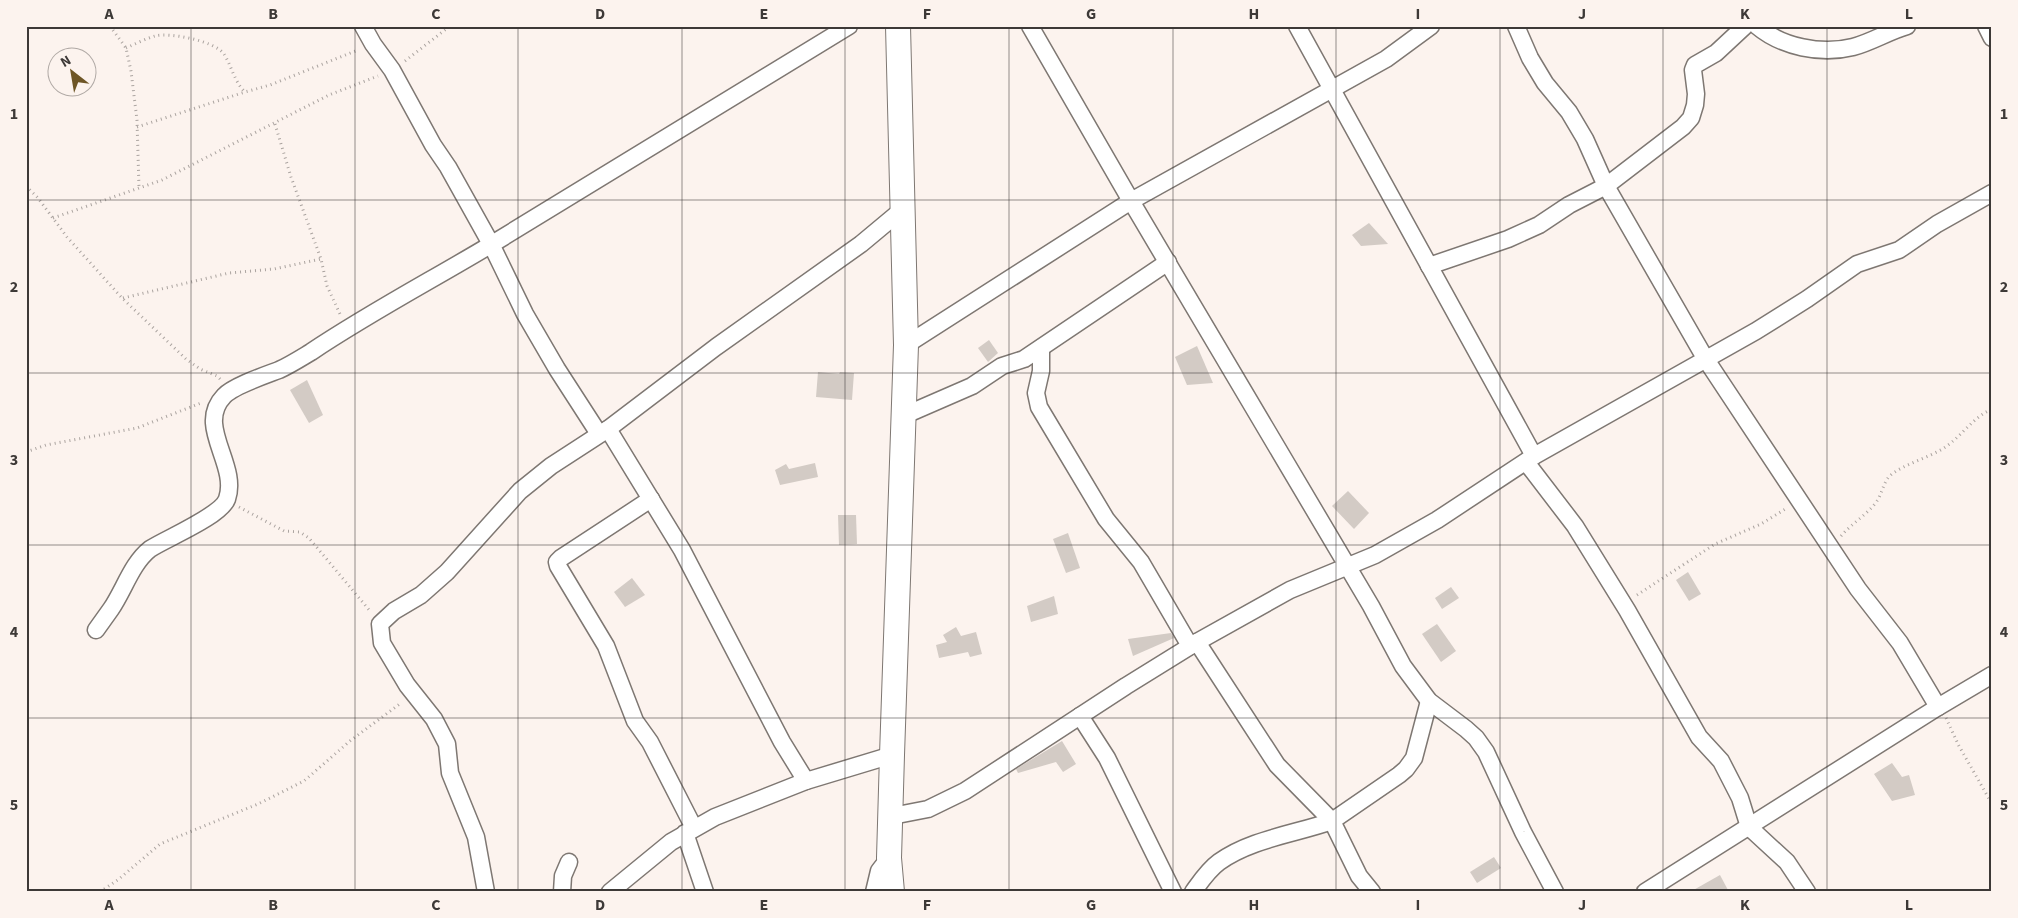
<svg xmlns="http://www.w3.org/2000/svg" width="2018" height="918" font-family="'Source Sans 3',sans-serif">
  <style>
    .building { fill: #d3cbc5 }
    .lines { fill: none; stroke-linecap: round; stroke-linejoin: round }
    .street-casing { stroke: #7e7772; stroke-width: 19 }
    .secondary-casing { stroke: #7e7772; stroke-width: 26 }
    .path { stroke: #aba4a0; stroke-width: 3; stroke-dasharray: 1 4; stroke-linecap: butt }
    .street { stroke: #fff; stroke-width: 16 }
    .secondary { stroke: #fff; stroke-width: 24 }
    .grid { fill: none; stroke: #3d3937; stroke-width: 1; stroke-opacity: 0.55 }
    .neatline { fill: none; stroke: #3d3937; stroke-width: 2 }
    .grid-label { font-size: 16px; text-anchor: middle; font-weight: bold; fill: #3d3937 }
  </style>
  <rect width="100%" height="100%" fill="#fcf3ee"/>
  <g class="building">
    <path d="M1369,223l19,21 -27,2 -9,-11z"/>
    <path d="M989,340l9,13 -10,9 -10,-14z"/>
    <path d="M1197,346l16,37 -26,2 -12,-28z"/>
    <path d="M818,372l21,2 1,-2 14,1 -2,27 -36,-3z"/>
    <path d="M307,380l16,35 -14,8 -19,-33z"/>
    <path d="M815,463l3,14 -38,8 -5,-15 11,-6 3,5z"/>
    <path d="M1348,491l21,22 -15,16 -22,-23z"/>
    <path d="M838,515h18l1,29 -18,1z"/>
    <path d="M1068,533l12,35 -14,5 -13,-34z"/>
    <path d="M1688,572l13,22 -12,7 -13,-21z"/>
    <path d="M632,578l13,17 -20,12 -11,-15z"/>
    <path d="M1451,587l8,11 -17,11 -7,-11z"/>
    <path d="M1054,596l4,18 -27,8 -4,-16z"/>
    <path d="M1437,624l19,27 -15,11 -19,-28z"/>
    <path d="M956,627l5,9 15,-4 6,22 -12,3 -2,-5 -29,6 -3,-13 11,-3 -4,-7z"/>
    <path d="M1171,633l3,5 -41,18 -5,-17z"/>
    <path d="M1062,741l14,23 -13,8 -7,-10 -38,11 -2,-4z"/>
    <path d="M1892,763l10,14 7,-2 6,20 -23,6 -18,-27z"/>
    <path d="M1494,857l7,11 -24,15 -7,-11z"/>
    <path d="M1720,875l9,17h-39z"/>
  </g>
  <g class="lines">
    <g class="street-casing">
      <g id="street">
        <path d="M363,26l10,18 19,26 41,75 15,22 43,77 34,70 32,55 42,65"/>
        <path d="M1030,26l101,175 240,405 32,60 26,35 37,28 10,9 10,14 37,80 32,60"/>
        <path d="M1297,26l237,430"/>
        <path d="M1516,26l14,32 15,25 24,29 16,27 21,47 99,172 153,231 42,54 38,64"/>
        <path d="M1757,26c25,21 64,29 96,21 19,-5 36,-16 54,-21"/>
        <path d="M1986,26l6,12"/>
        <path d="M1429,266l79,-27 31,-14 30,-20 37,-19 77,-59 8,-9 4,-13 1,-11 -3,-24 2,-5 21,-12 29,-27"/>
        <path d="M906,345l225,-144 255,-142 45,-33"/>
        <path d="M1041,348v23l-5,22 3,14 67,112 35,43 49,84"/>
        <path d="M903,416l69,-30 30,-20 22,-7 144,-97"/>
        <path d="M608,429l74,121 100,192 24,39"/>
        <path d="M1526,462l49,64 52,84 72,127 22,24 19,37 9,29 38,35 20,30"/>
        <path d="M651,499l-90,59 -4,4 1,4 48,80 29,75 15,21 44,86"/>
        <path d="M96,630c5,-7 10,-14 15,-21 13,-19 21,-46 39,-60 17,-11 71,-33 77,-50 12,-35 -32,-73 -3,-103 9,-10 42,-21 55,-26 11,-5 22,-12 32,-18 58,-39 121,-72 181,-108 119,-72 238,-145 357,-218"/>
        <path d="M1080,716l27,42 66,134"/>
        <path d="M892,816l36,-7 37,-18 161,-105 71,-44 93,-52 85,-35 62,-35 97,-64 222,-125 51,-32 50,-35 42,-14 38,-26 55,-31"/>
        <path d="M685,833l20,59"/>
        <path d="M486,892l-10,-55 -26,-64 -3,-29 -13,-25 -27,-34 -25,-42 -2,-19 14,-13 27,-16 26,-23 73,-81 31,-25 57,-37 108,-82 145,-103 42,-35"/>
        <path d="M562,892l1,-16 6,-14"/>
        <path d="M610,892l61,-50 44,-25 91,-36 86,-26"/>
        <path d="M874,892l5,-21 10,-13"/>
        <path d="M1193,892c8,-11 15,-22 26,-30 32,-23 76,-28 113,-41l-55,-56 -80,-123"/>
        <path d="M1372,892l-13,-16 -27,-55 67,-46 7,-6 8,-11 15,-57"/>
        <path d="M1645,892l293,-185 54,-32"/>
      </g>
    </g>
    <g class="secondary-casing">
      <path id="secondary" d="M892,892l-3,-34 3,-103 14,-410 -8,-319"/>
    </g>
    <g class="path">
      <path d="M110,26l16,22 5,23 6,49 2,68"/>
      <path d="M126,48c9,-4 19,-9 29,-12 14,-4 60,5 69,18 8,13 10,27 21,38l25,-7 88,-35"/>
      <path d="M405,61l45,-35"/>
      <path d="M275,124l16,53 30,82 6,27 13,28"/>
      <path d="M137,127l108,-35"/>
      <path d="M26,186l12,12 29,39 55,61 64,61 14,10 17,7 4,4"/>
      <path d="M53,218l109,-38 167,-85 49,-19"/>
      <path d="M123,298l106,-25 45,-4 47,-10"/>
      <path d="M26,452l20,-7 91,-17 64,-25"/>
      <path d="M239,507l45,24 16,1 9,6 61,73"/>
      <path d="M1841,536c11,-13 26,-21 36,-35 6,-9 6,-20 15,-27 15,-11 36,-16 52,-26 18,-12 28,-30 48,-39"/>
      <path d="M1637,595l78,-51 46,-20 26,-16"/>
      <path d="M1946,718l13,28 33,58"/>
      <path d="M100,892l19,-13 41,-35 98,-40 46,-23 46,-40 51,-38"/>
    </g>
    <use href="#street" class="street"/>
    <use href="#secondary" class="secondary"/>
  </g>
  <path class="grid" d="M191,26v866M355,26v866M518,26v866M682,26v866M845,26v866M1009,26v866M1173,26v866M1336,26v866M1500,26v866M1663,26v866M1827,26v866M26,200h1966M26,373h1966M26,545h1966M26,718h1966"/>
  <rect width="2018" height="918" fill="none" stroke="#fcf3ee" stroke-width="55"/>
  <g transform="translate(72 72) rotate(329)"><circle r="24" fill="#fcf3ee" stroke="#b0a9a5"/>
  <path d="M0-4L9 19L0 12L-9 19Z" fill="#6e5626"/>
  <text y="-8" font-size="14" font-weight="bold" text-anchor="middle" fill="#3d3937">N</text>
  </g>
  <rect x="28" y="28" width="1962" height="862" class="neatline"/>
  <g class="grid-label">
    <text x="109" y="19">A</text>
    <text x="273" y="19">B</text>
    <text x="436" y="19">C</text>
    <text x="600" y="19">D</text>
    <text x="764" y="19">E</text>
    <text x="927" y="19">F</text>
    <text x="1091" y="19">G</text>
    <text x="1254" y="19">H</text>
    <text x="1418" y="19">I</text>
    <text x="1582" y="19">J</text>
    <text x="1745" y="19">K</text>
    <text x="1909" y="19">L</text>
    <text x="14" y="119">1</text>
    <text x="2004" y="119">1</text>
    <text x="14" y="292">2</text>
    <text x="2004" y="292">2</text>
    <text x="14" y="465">3</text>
    <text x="2004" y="465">3</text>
    <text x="14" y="637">4</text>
    <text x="2004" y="637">4</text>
    <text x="14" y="810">5</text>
    <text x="2004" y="810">5</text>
    <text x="109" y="910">A</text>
    <text x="273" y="910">B</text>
    <text x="436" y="910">C</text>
    <text x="600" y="910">D</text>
    <text x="764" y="910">E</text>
    <text x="927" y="910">F</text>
    <text x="1091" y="910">G</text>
    <text x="1254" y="910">H</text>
    <text x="1418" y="910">I</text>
    <text x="1582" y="910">J</text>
    <text x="1745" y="910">K</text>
    <text x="1909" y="910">L</text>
  </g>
</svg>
